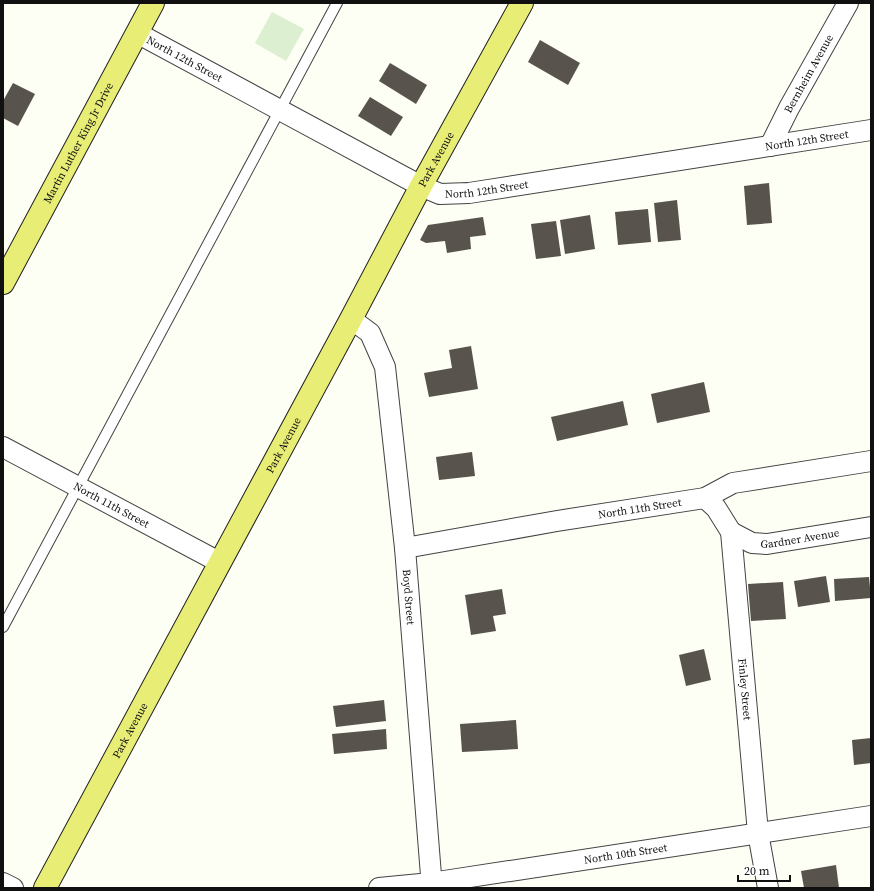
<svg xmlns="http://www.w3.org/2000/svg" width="874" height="891" font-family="'Source Serif 4',serif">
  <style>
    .pitch { fill: #dcefd0 }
    .building { fill: #58544d }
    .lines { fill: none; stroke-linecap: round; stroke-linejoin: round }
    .service-casing { stroke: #434343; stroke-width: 12 }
    .minor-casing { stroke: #434343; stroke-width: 22 }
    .primary-casing { stroke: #212121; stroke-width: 24 }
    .service { stroke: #fff; stroke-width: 10 }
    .minor { stroke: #fff; stroke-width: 20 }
    .primary { stroke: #e8ed75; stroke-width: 22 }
    .labels { text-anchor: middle; stroke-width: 4; stroke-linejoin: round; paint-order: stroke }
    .street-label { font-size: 11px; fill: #101010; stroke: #fff }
  </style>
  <rect width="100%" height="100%" fill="#fdfef4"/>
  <path class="pitch" d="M272,12l32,17 -18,32 -31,-18z"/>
  <g class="building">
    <path d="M540,40l40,23 -12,22 -40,-23z"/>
    <path d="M390,63l37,22 -11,19 -37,-23z"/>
    <path d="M13,83l22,11 -17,32 -15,-8v-17z"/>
    <path d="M370,97l33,20 -12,19 -33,-20z"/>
    <path d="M769,183l3,40 -25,2 -3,-39z"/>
    <path d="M677,200l4,40 -23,2 -4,-39z"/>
    <path d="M648,209l3,33 -33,3 -3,-33z"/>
    <path d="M590,215l5,34 -30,5 -5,-34z"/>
    <path d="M483,217l3,18 -16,2 1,12 -24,4 -2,-12 -19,2 -6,-3 8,-15z"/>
    <path d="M556,221l5,35 -25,3 -5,-35z"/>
    <path d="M471,346l7,43 -49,8 -5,-24 28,-5 -3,-18z"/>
    <path d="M704,382l6,30 -53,11 -6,-29z"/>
    <path d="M623,401l5,24 -71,16 -6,-24z"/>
    <path d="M472,452l3,24 -36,4 -3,-23z"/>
    <path d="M826,576l4,26 -32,5 -4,-26z"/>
    <path d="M869,577l2,21 -36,3 -1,-22z"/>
    <path d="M783,582l3,37 -35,2 -3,-37z"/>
    <path d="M502,589l4,25 -13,2 3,15 -25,4 -6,-40z"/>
    <path d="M704,649l7,31 -25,6 -7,-31z"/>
    <path d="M384,700l2,21 -50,6 -3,-21z"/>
    <path d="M516,720l2,29 -56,3 -2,-28z"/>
    <path d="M386,729l1,20 -53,5 -2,-20z"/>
    <path d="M871,738v25l-17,2 -2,-25z"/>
    <path d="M836,865l3,23h-35l-3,-17z"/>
  </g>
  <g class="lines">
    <g class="service-casing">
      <path id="service" d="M3,627l334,-624"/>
    </g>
    <g class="minor-casing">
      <g id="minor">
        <path id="s1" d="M137,33l284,153 19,8 29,-1 402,-63"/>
        <path id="s2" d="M770,146l19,-38 59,-105"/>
        <path id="s3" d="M351,319l19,14 15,34 20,181 27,340"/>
        <path id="s4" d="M3,447l216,115"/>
        <path id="s5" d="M705,498l11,10 15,24 27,301 10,55"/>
        <path id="s6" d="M731,532l21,11 15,1 104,-17"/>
        <path id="s7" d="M405,548l152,-27 148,-23 28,-15 138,-22"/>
        <path d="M3,883l10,5"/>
        <path id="s8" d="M379,888l52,-5 440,-67"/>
      </g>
    </g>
    <g class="primary-casing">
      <g id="primary">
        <path id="s9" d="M3,283l150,-280"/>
        <path id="s10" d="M45,888l306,-569 70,-133 101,-183"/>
      </g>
    </g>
    <use href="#service" class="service"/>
    <use href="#minor" class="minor"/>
    <use href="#primary" class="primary"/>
  </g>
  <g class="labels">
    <g class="street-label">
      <text dy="4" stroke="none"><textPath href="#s1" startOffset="54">North 12th Street</textPath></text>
      <text dy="4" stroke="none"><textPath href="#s2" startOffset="82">Bernheim Avenue</textPath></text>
      <text dy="4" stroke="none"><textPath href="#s1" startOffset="714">North 12th Street</textPath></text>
      <text dy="4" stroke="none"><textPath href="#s9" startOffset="159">Martin Luther King Jr Drive</textPath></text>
      <text dy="4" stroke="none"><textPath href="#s10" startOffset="827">Park Avenue</textPath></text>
      <text dy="4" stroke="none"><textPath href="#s1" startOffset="390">North 12th Street</textPath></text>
      <text dy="4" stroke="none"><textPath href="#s10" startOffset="503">Park Avenue</textPath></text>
      <text dy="4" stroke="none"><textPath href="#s4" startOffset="123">North 11th Street</textPath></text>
      <text dy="4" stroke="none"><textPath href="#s7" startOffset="238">North 11th Street</textPath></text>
      <text dy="4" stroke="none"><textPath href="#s6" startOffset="72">Gardner Avenue</textPath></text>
      <text dy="4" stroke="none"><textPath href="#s3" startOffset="292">Boyd Street</textPath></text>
      <text dy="4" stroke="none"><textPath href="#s5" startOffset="201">Finley Street</textPath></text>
      <text dy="4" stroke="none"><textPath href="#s10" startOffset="179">Park Avenue</textPath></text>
      <text dy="4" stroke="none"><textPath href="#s8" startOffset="249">North 10th Street</textPath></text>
    </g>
  </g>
  <rect width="874" height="891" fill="none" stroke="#101010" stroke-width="8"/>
  <path d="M738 875v6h52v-6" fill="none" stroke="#101010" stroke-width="2"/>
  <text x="744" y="875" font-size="12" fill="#101010" stroke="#ffffff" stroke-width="3" paint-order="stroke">20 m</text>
</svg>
